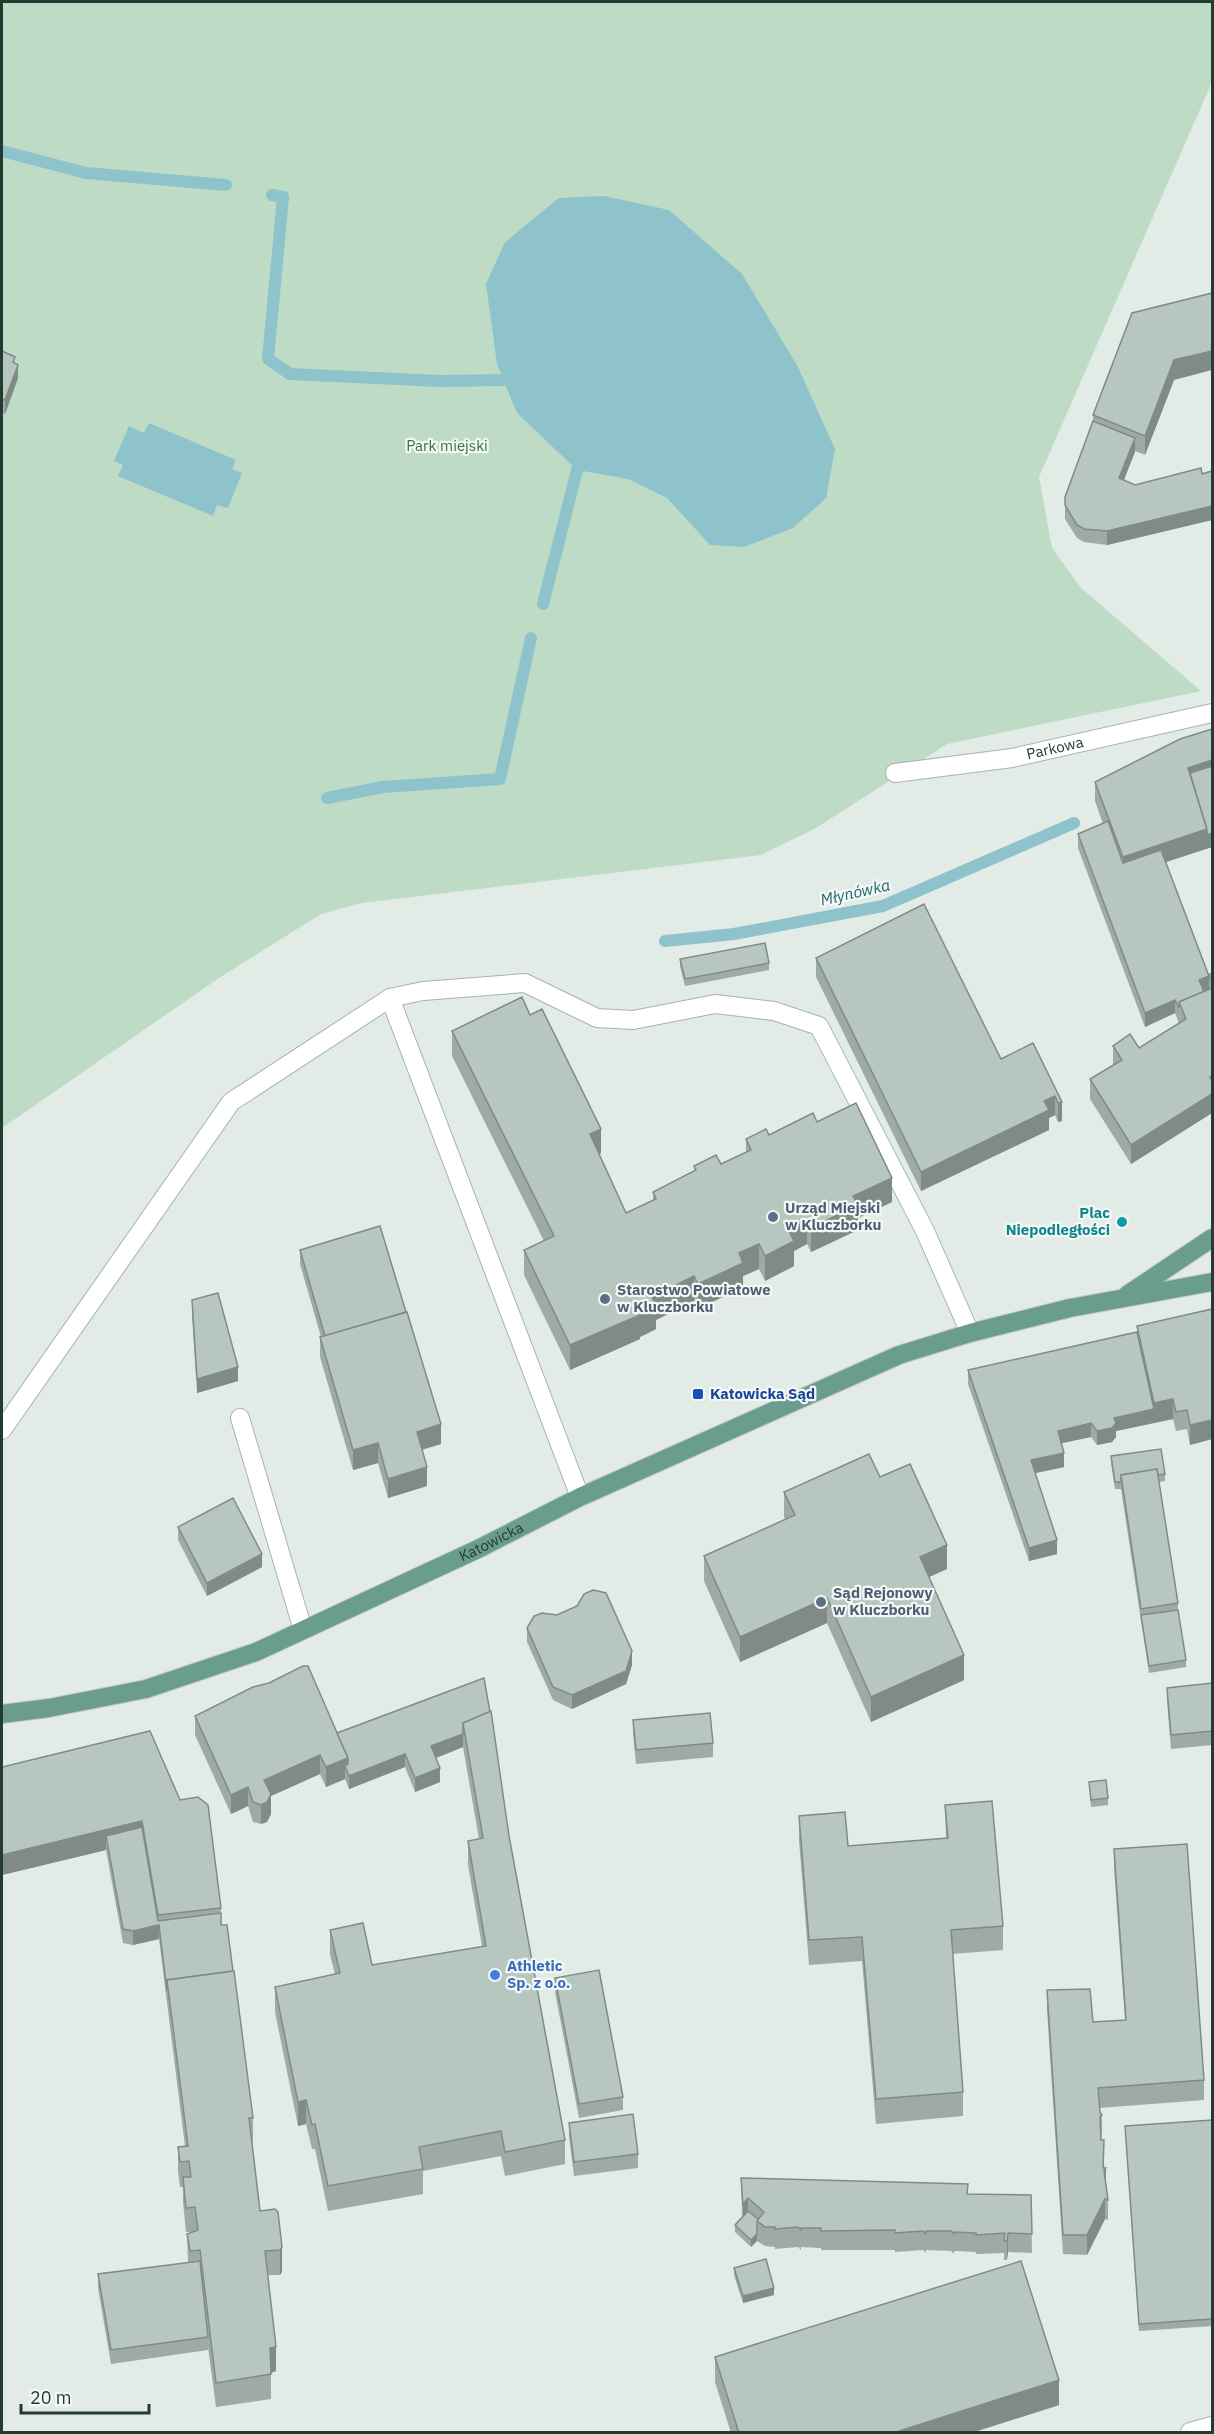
<svg xmlns="http://www.w3.org/2000/svg" width="1214" height="2434" font-family="'IBM Plex Sans',sans-serif">
  <style>
    .green { fill: #bddbc5 }
    .water { fill: #8fc3cc }
    .lines { fill: none; stroke-linecap: round; stroke-linejoin: round }
    .stream { stroke: #8fc3cc; stroke-width: 12 }
    .minor-casing { stroke: #a6b3ae; stroke-width: 20 }
    .major-casing { stroke: #c2c8c6; stroke-width: 20 }
    .minor { stroke: #fff; stroke-width: 18 }
    .major { stroke: #6b9d8f; stroke-width: 18 }
    .wall { fill: #9eaaa5 }
    .shaded-wall { fill: #818b86 }
    .building { fill: #b8c6c0; stroke: #818b86; stroke-width: 1.5 }
    .service-dot { fill: #5c6f8a; stroke: #f3f8f5; stroke-width: 2 }
    .culture-dot { fill: #0f9aa8; stroke: #f3f8f5; stroke-width: 2 }
    .transit-dot { fill: #1a4fb4; stroke: #f3f8f5; stroke-width: 2 }
    .shop-dot { fill: #3f7fe0; stroke: #f3f8f5; stroke-width: 2 }
    .labels { text-anchor: middle; stroke-width: 4.5; stroke-linejoin: round; paint-order: stroke }
    .park-label { font-size: 15px; fill: #326e48; stroke: #f3f8f5 }
    .street-label { font-size: 15px; fill: #243b34; stroke: #f3f8f5 }
    .service-label { font-size: 15px; font-weight: bold; fill: #4e5e75; stroke: #f3f8f5; text-anchor: start }
    .culture-label { font-size: 15px; font-weight: bold; fill: #0d838f; stroke: #f3f8f5; text-anchor: end }
    .transit-label { font-size: 15px; font-weight: bold; fill: #164399; stroke: #f3f8f5; text-anchor: start }
    .shop-label { font-size: 15px; font-weight: bold; fill: #366cbe; stroke: #f3f8f5; text-anchor: start }
    .water-label { font-size: 16px; font-style: italic; fill: #236672; stroke: #f3f8f5 }
  </style>
  <rect width="100%" height="100%" fill="#e3ebe7"/>
  <path class="green" d="M2,2h1210v80l-173,395 13,71 29,40 120,103 -254,53 -131,84 -55,27 -399,48 -41,11 -102,64 -217,150z"/>
  <g class="water">
    <path d="M604,196l65,14 73,64 55,91 38,84 -9,49 -33,30 -49,19 -34,-2 -43,-47 -39,-19 -51,-9 -60,-57 -20,-49 -11,-80 19,-42 54,-44z"/>
    <path d="M149,423l87,37 -4,9 10,4 -14,35 -11,-3 -4,11 -95,-40 5,-11 -9,-4 15,-35 15,7z"/>
  </g>
  <g class="lines">
    <g class="stream">
      <path d="M2,151l84,22 140,12"/>
      <path d="M272,195l11,2 -15,162 22,15 150,7 63,-1"/>
      <path d="M543,604l34,-134"/>
      <path d="M327,798l56,-11 117,-8 31,-141"/>
      <path d="M665,941l69,-7 149,-28 191,-83"/>
    </g>
    <g class="minor-casing">
      <g id="minor">
        <path id="s1" d="M895,773l117,-15 200,-45"/>
        <path d="M390,998l190,499"/>
        <path d="M240,1418l63,212"/>
        <path d="M2,1430l229,-328 159,-104 33,-7 102,-8 72,35 36,2 82,-16 59,7 45,15 106,205 45,102"/>
        <path d="M1190,2432l22,-6"/>
      </g>
    </g>
    <g class="major-casing">
      <g id="major">
        <path d="M1127,1295l85,-57"/>
        <path id="s2" d="M2,1714l47,-6 97,-19 110,-37 222,-103 102,-52 319,-142 71,-22 100,-25 142,-26"/>
      </g>
    </g>
    <use href="#minor" class="minor"/>
    <use href="#major" class="major"/>
  </g>
  <g class="wall">
    <path d="M2,351l13,12 3,15 -13,36 -3,-1z"/>
    <path d="M1174,380l-29,75 -10,-4 -11,29 11,5 77,-14v49l-105,25 -23,-3 -7,-4 -12,-19v-22l28,-76v-6z"/>
    <path d="M1095,782l117,65 -46,15 43,128v-15l3,-2v140l-81,51 -41,-65v-20l23,-14v-19l26,2 40,-25 -4,-10 -30,14 -67,-179v-14l25,-10 -8,-23z"/>
    <path d="M816,958l185,101 32,-16 29,59v19l-4,1 -3,-7 -6,3v12l-128,61 -105,-214z"/>
    <path d="M680,959l89,4v7l-84,16 -5,-20z"/>
    <path d="M452,1031l149,122 -2,1 27,59 27,-13v-8l41,-21v-5l27,-2 25,-12v-13l23,-4 48,-13 75,80 -34,16v12l-47,22 -4,-8 -13,7v15l-29,15 -6,-12 -16,7v11l-45,22 -4,-8 -38,19v9l-16,8v2l-70,31 -46,-95v-25l20,-9 -92,-185z"/>
    <path d="M300,1250l141,194 -19,6 5,36 -39,12 -10,-35 -25,7 -33,-113v-20h1l-21,-73z"/>
    <path d="M192,1300l46,81 -41,12 -5,-79z"/>
    <path d="M1212,1309v130l-22,6 -3,-16 -11,2 -3,-12 -57,12v6l-4,5 -15,3 -6,-8 -30,6 3,24 -29,6 22,81 -28,7 -61,-177v-14l169,-38v-6z"/>
    <path d="M1111,1456l54,18v7l-6,1 19,121v7l8,50v7l-37,6 -28,-184h-6l-4,-26z"/>
    <path d="M880,1477l67,92 -18,8 35,103 -93,42 -44,-99 -87,39 -36,-81v-25l82,-36 -2,-3v-25z"/>
    <path d="M178,1527l84,40 -55,29 -29,-56z"/>
    <path d="M557,1615l75,50 -6,19 -54,25 -19,-9 -26,-58v-14z"/>
    <path d="M484,1678l25,158 56,304v24l-60,12 -4,-20 -78,15v23l-95,17 -13,-62h-3l-6,-25 -8,2 -23,-114v-25l60,-13 -5,-19v-25l42,35 110,-19 -14,-81v-24l11,-2 -16,-92 -27,11 4,24 -25,10 -10,-25 -56,22 -4,-10 -19,8 -6,-13 -49,22v18l-4,8 -6,2 -8,-2 -5,-16 -17,8 -36,-79v-19l74,-33 68,50z"/>
    <path d="M1212,1683v62l-41,4 -4,-48v-13z"/>
    <path d="M633,1720l80,23v14l-77,7 -3,-31z"/>
    <path d="M150,1731l71,177v17l12,46 20,147v24h-1l8,69 18,1 4,60 -2,3h-12l8,96 -5,2v26l-55,8 -8,-60v3l-97,14 -13,-76v-14l90,-11 -1,-29 6,-2h-7l-3,-30v-15h-3l-2,-16v-24l7,-1 -26,-207 -26,6 -10,-2 -17,-93 -104,25v-108z"/>
    <path d="M1089,1782l19,16v7l-17,2z"/>
    <path d="M945,1805l58,121v24l-51,4 11,138v24l-87,8 -14,-163 -53,4 -10,-125v-24l49,30 98,-8z"/>
    <path d="M1114,1849l90,231v20l-105,8 1,4 2,3v20h-1l7,65v20l-3,-1 -18,36 -24,-1 -16,-244v-20l46,32 32,-2 -11,-151z"/>
    <path d="M555,1978l68,119v13l-44,8 -24,-126z"/>
    <path d="M1212,2120v206l-73,5 -14,-205z"/>
    <path d="M569,2123l69,31v14l-64,8 -5,-40z"/>
    <path d="M741,2178l227,16 63,1 1,58 -24,-1 -1,8h-3v-7l-28,1v-2l-22,-1v3l-3,-3 -25,-1v3l-3,-3 -28,2v-2h-74v-2l-20,-1v3l-3,-3 -23,2v-2l-10,-1 -8,-5 -6,6 -16,-15v-7l7,-8z"/>
    <path d="M734,2268l40,27 -31,8 -9,-28z"/>
    <path d="M715,2357l344,48 -88,28h-240l-16,-51z"/>
  </g>
  <g class="shaded-wall">
    <path d="M1212,351v19l-38,10 -29,75v-19l29,-76z"/>
    <path d="M18,365v13l-13,36v-14z"/>
    <path d="M1135,438v14l-16,40v-14z"/>
    <path d="M1212,506v14l-105,25v-14z"/>
    <path d="M1212,760v20l-20,6 -4,-18z"/>
    <path d="M1207,829l5,4v14l-89,29v-19z"/>
    <path d="M1209,976v14l-10,4v-14z"/>
    <path d="M1175,1000v13l-30,14v-14z"/>
    <path d="M1212,1076v37l-81,51v-19z"/>
    <path d="M1055,1096v19l-6,3v12l-128,61v-19z"/>
    <path d="M1062,1102v19l-4,1v-19z"/>
    <path d="M601,1129v24l-11,6v-25z"/>
    <path d="M892,1178v24l-34,16v12l-47,22v-24l42,-32z"/>
    <path d="M807,1220v24l-13,7v15l-29,15v-25l23,-27z"/>
    <path d="M759,1244v25l-16,7v11l-45,22v-25l41,-31z"/>
    <path d="M694,1276v25l-38,19v9l-16,8v2l-70,31v-25l70,-32 12,-16z"/>
    <path d="M238,1367v14l-41,12v-14z"/>
    <path d="M1173,1399v20l-57,12v6l-4,5 -15,3v-14l17,-13 40,-9v-6z"/>
    <path d="M1212,1420v19l-22,6v-20z"/>
    <path d="M1091,1423v14l-33,7v-13z"/>
    <path d="M441,1424v20l-24,7v-19z"/>
    <path d="M378,1443v20l-25,7v-20z"/>
    <path d="M1064,1453v14l-33,7v-14z"/>
    <path d="M427,1467v19l-39,12v-19z"/>
    <path d="M1057,1540v14l-28,7v-13z"/>
    <path d="M947,1545v24l-27,12v-24z"/>
    <path d="M262,1554v13l-55,29v-13z"/>
    <path d="M827,1598v25l-87,39v-25z"/>
    <path d="M632,1651v14l-6,19 -54,25v-14z"/>
    <path d="M964,1655v25l-93,42v-25z"/>
    <path d="M463,1734v13l-32,13v-14z"/>
    <path d="M405,1754v13l-56,22v-13z"/>
    <path d="M320,1755v19l-49,22v18l-4,8 -6,2v-19l3,-25z"/>
    <path d="M348,1758v14l-3,-6v13l-19,8v-20z"/>
    <path d="M440,1768v14l-25,10v-14z"/>
    <path d="M248,1787v19l-17,8v-19z"/>
    <path d="M142,1821v20l-36,-5v14l-104,25v-20z"/>
    <path d="M159,1925v14l-26,6v-14z"/>
    <path d="M306,2100v24l-8,2v-24z"/>
    <path d="M1106,2168v20l-2,-17z"/>
    <path d="M748,2198v20l-5,6v-20z"/>
    <path d="M1105,2199v20l-18,36v-20z"/>
    <path d="M1008,2233v19l-1,8v-19z"/>
    <path d="M757,2234v7l-6,6v-7z"/>
    <path d="M282,2247v25l-2,3v-25z"/>
    <path d="M774,2288v7l-31,8v-7z"/>
    <path d="M276,2347v24l-6,2v-25z"/>
    <path d="M1059,2380v25l-88,28h-78z"/>
  </g>
  <g class="building">
    <path d="M1212,293v58l-38,9 -29,76 -52,-21 39,-102z"/>
    <path d="M2,351l13,6 -2,5 5,3 -13,35 -3,-1z"/>
    <path d="M1093,421l42,17 -16,40 16,7 66,-17 1,6 10,-3v35l-105,25 -23,-2 -7,-4 -12,-20v-8z"/>
    <path d="M1212,729v31l-24,8 19,61 -84,28 -28,-75 85,-43z"/>
    <path d="M1212,766v67l-5,2v-6l-17,-56z"/>
    <path d="M1108,821l15,42 38,-13 48,126 -10,4 5,12 -25,10v6l-4,-8 -30,13 -67,-179z"/>
    <path d="M924,904l77,155 32,-16 29,59 -4,1 -3,-7 -11,5 5,9 -128,62 -105,-214z"/>
    <path d="M765,943l4,20 -84,16 -5,-20z"/>
    <path d="M1212,973v9l-3,-7z"/>
    <path d="M1212,988v88l-2,1 2,4v13l-81,51 -41,-66 32,-19 -9,-14 17,-12 9,14 47,-29 -7,-17z"/>
    <path d="M522,997l8,18 12,-6 59,120 -11,5 36,79 30,-14 -3,-7 43,-22 -2,-4 22,-11 5,9 30,-14 -5,-11 20,-10 3,6 44,-22 4,9 39,-19 36,75 -39,18 5,9 -47,23 -4,-8 -19,9 6,12 -29,15 -6,-12 -20,9 4,10 -45,21 -4,-8 -42,21 4,8 -16,8v2l-70,30 -46,-95 30,-14 -102,-205z"/>
    <path d="M380,1226l26,86 -81,24 -25,-86z"/>
    <path d="M218,1293l20,74 -41,12 -5,-79z"/>
    <path d="M1212,1309v111l-22,5 -3,-15 -11,2 -3,-13 -19,4 -17,-77z"/>
    <path d="M407,1312l34,112 -24,8 10,35 -39,12 -10,-36 -25,7 -33,-113z"/>
    <path d="M1137,1332l17,77 -40,9 2,5 -4,5 -15,3 -6,-8 -33,8 6,22 -33,7 26,80 -28,8 -61,-178z"/>
    <path d="M1161,1449l4,25 -7,1 -1,-6 -36,6v7h-6l-4,-26z"/>
    <path d="M869,1454l11,23 30,-13 37,81 -27,12 44,98 -93,42 -44,-99 -87,39 -36,-81 91,-41 -11,-23z"/>
    <path d="M1157,1469l21,134 -37,6 -20,-134z"/>
    <path d="M233,1498l29,56 -55,29 -29,-56z"/>
    <path d="M593,1590l13,3 26,58 -6,20 -54,24 -19,-8 -26,-59 7,-12 8,-3 15,2 20,-9 7,-12z"/>
    <path d="M1178,1610l8,50 -37,6 -8,-51z"/>
    <path d="M303,1666h5l40,92 -22,9 -6,-12 -56,25 7,14 -4,8 -6,3 -8,-3 -5,-15 -17,8 -36,-79 58,-29 16,-4z"/>
    <path d="M484,1678l6,34 -27,11v11l-32,12 9,22 -25,10 -10,-24 -56,22 -4,-10 3,-2v-6l-11,-25z"/>
    <path d="M1212,1683v48l-41,4 -4,-47z"/>
    <path d="M491,1711l18,125 56,304 -60,12 -4,-21 -82,16 4,22 -95,17 -13,-62 -3,1 -6,-25 -8,2 -23,-115 65,-14 -10,-43 33,-7 9,42 114,-19 -18,-105 15,-3 -20,-115z"/>
    <path d="M710,1713l3,30 -77,7 -3,-30z"/>
    <path d="M150,1731l30,69 18,-3 10,8 13,103 -63,7 -16,-94 -140,34v-88z"/>
    <path d="M1106,1780l2,18 -17,2 -2,-18z"/>
    <path d="M992,1801l11,125 -52,4 12,162 -87,7 -14,-162 -53,3 -10,-124 46,-4 3,34 100,-8 -3,-33z"/>
    <path d="M142,1827l16,94 63,-8v12h6l6,46 -66,9v11l-8,-66 -26,6 -10,-2 -17,-93z"/>
    <path d="M1187,1844l17,236 -106,8 2,24 2,3 -2,1 1,24h3l-1,28h3l-2,3 4,29 -3,-1 -18,36h-24l-16,-245 43,-1 3,33 33,-2 -12,-171z"/>
    <path d="M599,1970l24,127 -44,7 -24,-126z"/>
    <path d="M234,1971l19,147h-4l11,93 15,-2 3,3 4,35 -2,3 -15,1 11,96 -6,1 1,26 -55,9 -16,-133 -10,1 -3,-17 11,-4 -3,-23 -9,1 -3,-31h8l-2,-16 -9,1 -2,-15 10,-1 -21,-166z"/>
    <path d="M633,2114l5,40 -64,8 -5,-39z"/>
    <path d="M1212,2120v199l-73,5 -14,-198z"/>
    <path d="M741,2178l227,6 -1,10 64,1 1,39 -24,-1 -1,8h-3l1,-8 -29,2v-2l-22,-1v2l-3,-3h-25v3l-3,-3 -28,2v-3l-74,1v-3h-20v2l-3,-3 -23,2v-2h-10l-8,-6 7,-9 -16,-14 -5,6z"/>
    <path d="M748,2211l10,8 -1,2v13l-6,6 -16,-15z"/>
    <path d="M766,2259l8,29 -31,8 -9,-28z"/>
    <path d="M200,2261l8,76 -97,13 -13,-76z"/>
    <path d="M1021,2261l38,119 -166,53h-154l-24,-76z"/>
  </g>
  <g class="service-dot">
    <circle cx="773" cy="1217" r="6"/>
    <circle cx="605" cy="1299" r="6"/>
    <circle cx="821" cy="1602" r="6"/>
  </g>
  <circle class="culture-dot" cx="1122" cy="1222" r="6"/>
  <rect class="transit-dot" x="692" y="1388" width="12" height="12" rx="3"/>
  <circle class="shop-dot" cx="495" cy="1975" r="6"/>
  <g class="labels">
    <g class="park-label">
      <text x="447" y="451">Park miejski</text>
    </g>
    <g class="street-label">
      <text dy="5" stroke="none"><textPath href="#s1" startOffset="162">Parkowa</textPath></text>
      <text dy="5" stroke="none"><textPath href="#s2" startOffset="522">Katowicka</textPath></text>
    </g>
    <g class="service-label">
      <text x="785" y="1213">Urząd Miejski<tspan x="785" dy="17">w Kluczborku</tspan></text>
      <text x="617" y="1295">Starostwo Powiatowe<tspan x="617" dy="17">w Kluczborku</tspan></text>
      <text x="833" y="1598">Sąd Rejonowy<tspan x="833" dy="17">w Kluczborku</tspan></text>
    </g>
    <g class="culture-label">
      <text x="1110" y="1218">Plac<tspan x="1110" dy="17">Niepodległości</tspan></text>
    </g>
    <g class="transit-label">
      <text x="710" y="1399">Katowicka Sąd</text>
    </g>
    <g class="shop-label">
      <text x="507" y="1971">Athletic<tspan x="507" dy="17">Sp. z o.o.</tspan></text>
    </g>
    <g class="water-label">
      <text transform="translate(855 892) rotate(-13)" y="6">Młynówka</text>
    </g>
  </g>
  <rect width="1214" height="2434" fill="none" stroke="#243b34" stroke-width="6"/>
  <path d="M21 2404v9h128v-9" fill="none" stroke="#243b34" stroke-width="3"/>
  <text x="30" y="2404" font-size="18" fill="#243b34" stroke="#f3f8f5" stroke-width="4.5" paint-order="stroke">20 m</text>
</svg>
